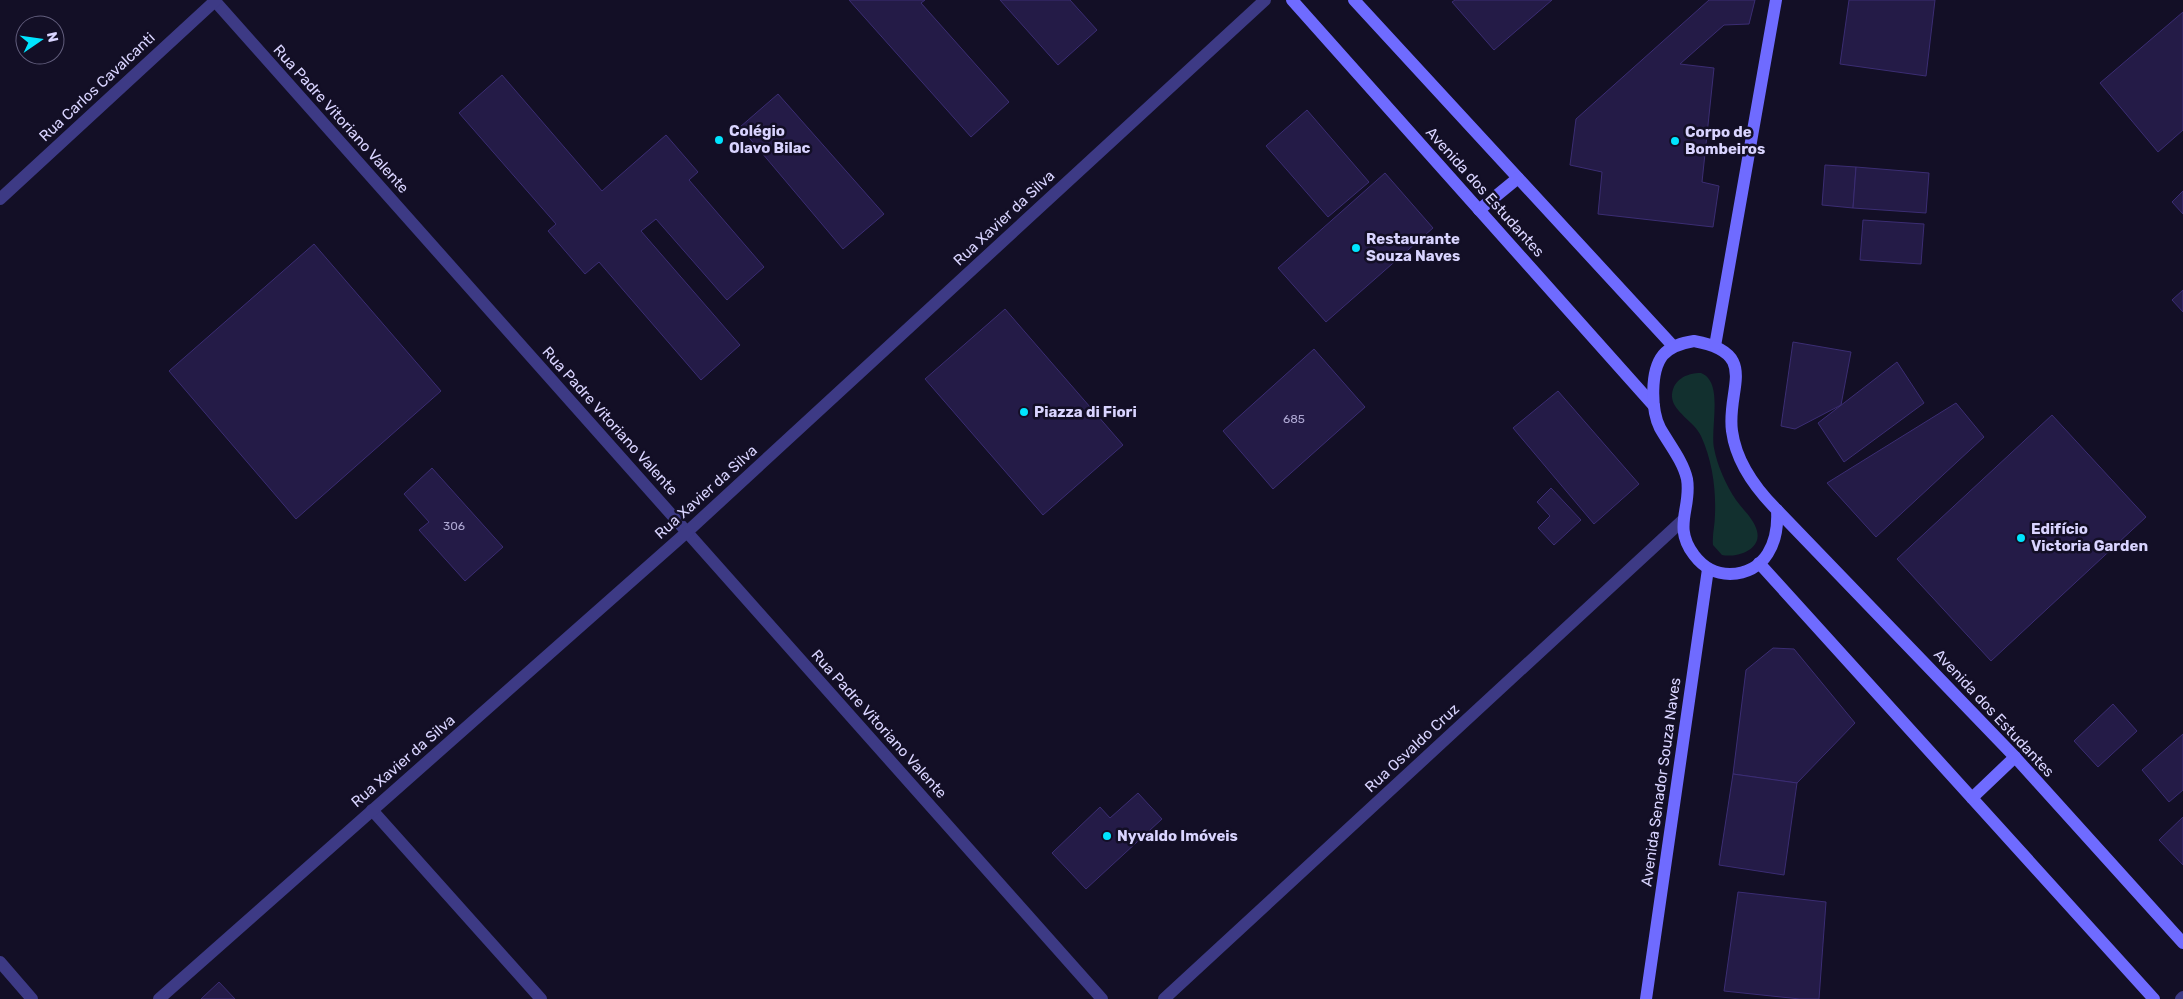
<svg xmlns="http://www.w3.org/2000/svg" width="2183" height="999" font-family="Rubik,sans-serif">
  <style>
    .green { fill: #12302f }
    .building { fill: #241b47; stroke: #3b2d73 }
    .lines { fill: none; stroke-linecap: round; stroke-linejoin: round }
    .lane { stroke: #3d3a85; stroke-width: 12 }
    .street { stroke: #3d3a85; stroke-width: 12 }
    .secondary { stroke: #6f6bff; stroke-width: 12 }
    .poi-dot { fill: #00e5ff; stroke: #130f26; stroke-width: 2 }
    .labels { text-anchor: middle; stroke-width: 5; stroke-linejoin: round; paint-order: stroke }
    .number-label { font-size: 12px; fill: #aca6d1 }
    .street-label { font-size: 15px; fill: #d9d4ff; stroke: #130f26 }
    .poi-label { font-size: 15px; font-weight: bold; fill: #d9d4ff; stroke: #130f26; text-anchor: start }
  </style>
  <rect width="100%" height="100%" fill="#130f26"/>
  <path class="green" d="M1701,373c23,9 9,54 13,75 3,17 12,37 22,52 7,10 18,19 21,31 5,19 -21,27 -35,24l-9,-10c-1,-10 2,-20 2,-31 1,-26 -3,-54 -14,-78 -6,-14 -28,-24 -29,-39 0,-17 14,-24 29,-24z"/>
  <g class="building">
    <path d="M849,0h76l-4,3 88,99 -38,35z"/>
    <path d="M1000,0h70l27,30 -39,35z"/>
    <path d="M1455,0h97l-58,50 -42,-48z"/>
    <path d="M1709,0h46l-6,24 -25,1 -44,39 34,4 -12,114 17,4 -6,41 -115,-13 4,-42 -32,-7 6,-46z"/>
    <path d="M1849,0h86l-9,76 -86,-12z"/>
    <path d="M2183,12v118l-25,22 -58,-69z"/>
    <path d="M502,75l100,116 64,-56 32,37 -9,8 75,87 -37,33 -71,-81 -15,12 99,114 -39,35 -102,-118 -14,12 -37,-43 8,-7 -97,-111z"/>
    <path d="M778,94l106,120 -41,35 -103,-122z"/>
    <path d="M1307,110l62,72 -41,35 -62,-71z"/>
    <path d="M1825,165l31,2 -3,41 -31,-3z"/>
    <path d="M1856,167l73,6 -3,40 -73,-5z"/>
    <path d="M1385,173l48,55 -107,94 -48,-54z"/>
    <path d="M2183,191v23l-11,-12z"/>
    <path d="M1863,220l61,4 -3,40 -61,-4z"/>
    <path d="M314,244l127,147 -145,128 -127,-148z"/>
    <path d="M2183,290v22l-11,-12z"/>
    <path d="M1005,309l118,136 -80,70 -118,-136z"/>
    <path d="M1793,342l58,10 -10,53 -46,24 -14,-3z"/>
    <path d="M1314,349l51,58 -92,82 -50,-58z"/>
    <path d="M1897,362l27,41 -80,59 -26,-39z"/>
    <path d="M1558,391l81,93 -45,40 -81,-96z"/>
    <path d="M1956,403l28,34 -108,100 -49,-54z"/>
    <path d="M2052,415l94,102 -155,144 -94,-102z"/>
    <path d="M432,468l71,79 -38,34 -46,-51 10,-8 -25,-28z"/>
    <path d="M1551,488l30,32 -27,25 -16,-17 12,-12 -13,-14z"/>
    <path d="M1773,648l21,1 61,74 -58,60 -64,-9 13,-104z"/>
    <path d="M2113,704l24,27 -39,36 -24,-26z"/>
    <path d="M2183,734v56l-14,12 -27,-32z"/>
    <path d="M1733,774l64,9 -13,92 -65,-10z"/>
    <path d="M1138,793l24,26 -76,70 -34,-36 48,-46 10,11z"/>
    <path d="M2183,817v48l-24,-25z"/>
    <path d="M1738,892l88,10 -7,97h-19l-76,-8z"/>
    <path d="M219,982l16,17h-34z"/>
  </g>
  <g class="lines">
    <path class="lane" d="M372,810l169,189"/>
    <g class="street">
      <path d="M214,0l888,999"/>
      <path d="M0,199l216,-199"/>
      <path d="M0,962l32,37"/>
      <path d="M159,999l528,-467 578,-532"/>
      <path d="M1164,999l518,-478"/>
      <path d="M2181,999l2,-2"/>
    </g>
    <g class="secondary">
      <path d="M1292,0l362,406"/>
      <path d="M1354,0l319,346"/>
      <path d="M1479,210l39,-32"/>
      <path d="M1694,341c67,12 32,48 38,90 4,30 24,58 45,79 2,32 -11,63 -47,64 -15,0 -27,-7 -36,-19 -22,-29 -2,-47 -7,-76 -4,-18 -18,-35 -27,-51 -9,-18 -10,-57 3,-73 8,-9 19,-12 31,-14z"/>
      <path d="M1715,346l61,-346"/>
      <path d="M1777,510l238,247 168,186"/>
      <path d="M1759,563l395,436"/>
      <path d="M1972,798l43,-41"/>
      <path d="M1646,999l62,-430"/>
    </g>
  </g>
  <g class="poi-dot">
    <circle cx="719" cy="140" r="5"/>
    <circle cx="1675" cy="141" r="5"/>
    <circle cx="1356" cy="248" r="5"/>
    <circle cx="1024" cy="412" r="5"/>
    <circle cx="2021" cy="538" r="5"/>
    <circle cx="1107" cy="836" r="5"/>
  </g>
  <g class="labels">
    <g class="number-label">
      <text x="1294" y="423">685</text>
      <text x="454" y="530">306</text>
    </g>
    <g class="street-label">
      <text transform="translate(97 87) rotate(-43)" y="5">Rua Carlos Cavalcanti</text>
      <text transform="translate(341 119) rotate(48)" y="5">Rua Padre Vitoriano Valente</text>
      <text transform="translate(1485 192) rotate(48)" y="5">Avenida dos Estudantes</text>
      <text transform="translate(1004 218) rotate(-43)" y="5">Rua Xavier da Silva</text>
      <text transform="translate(610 421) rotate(48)" y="5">Rua Padre Vitoriano Valente</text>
      <text transform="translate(706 492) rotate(-42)" y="5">Rua Xavier da Silva</text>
      <text transform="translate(1994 713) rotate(47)" y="5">Avenida dos Estudantes</text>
      <text transform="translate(879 724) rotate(48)" y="5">Rua Padre Vitoriano Valente</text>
      <text transform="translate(1412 748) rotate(-43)" y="5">Rua Osvaldo Cruz</text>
      <text transform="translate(403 761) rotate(-41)" y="5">Rua Xavier da Silva</text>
      <text transform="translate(1661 782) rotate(-82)" y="5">Avenida Senador Souza Naves</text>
    </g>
    <g class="poi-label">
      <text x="729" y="136">Colégio<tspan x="729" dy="17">Olavo Bilac</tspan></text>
      <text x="1685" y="137">Corpo de<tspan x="1685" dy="17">Bombeiros</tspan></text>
      <text x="1366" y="244">Restaurante<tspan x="1366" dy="17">Souza Naves</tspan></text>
      <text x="1034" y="417">Piazza di Fiori</text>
      <text x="2031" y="534">Edifício<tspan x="2031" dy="17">Victoria Garden</tspan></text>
      <text x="1117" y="841">Nyvaldo Imóveis</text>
    </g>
  </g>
  <g transform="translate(40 40) rotate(77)"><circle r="24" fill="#130f26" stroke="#625e7d"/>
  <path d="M0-4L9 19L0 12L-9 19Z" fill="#00e5ff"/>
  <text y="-8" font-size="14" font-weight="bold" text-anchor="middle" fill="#d9d4ff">N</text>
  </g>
</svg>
